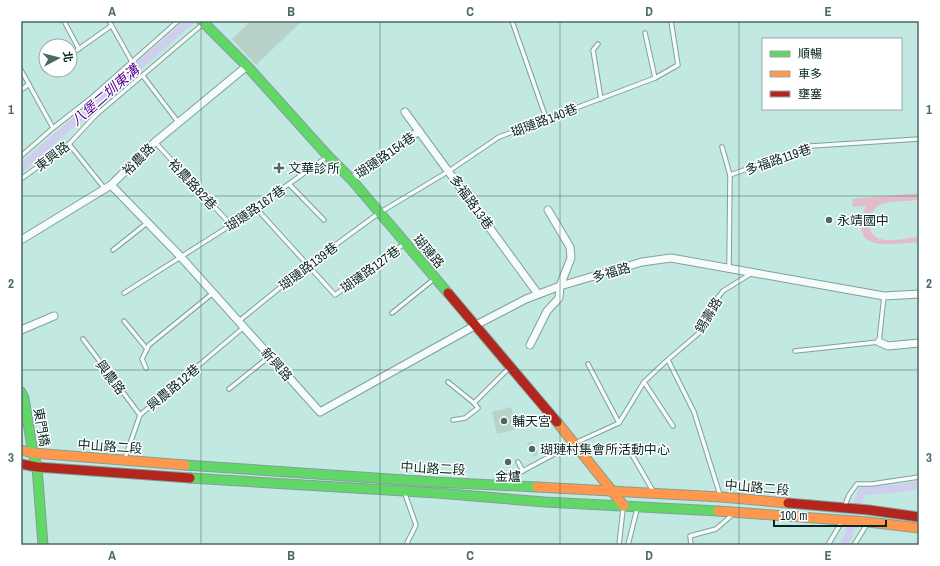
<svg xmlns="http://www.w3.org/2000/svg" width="940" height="566" font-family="'Archivo Narrow','Noto Sans TC',sans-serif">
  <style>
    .green { fill: #e1bcc9 }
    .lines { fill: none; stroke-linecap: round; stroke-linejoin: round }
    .canal { stroke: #ceceed; stroke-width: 8 }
    .building { fill: #b7d3c9 }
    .lane-casing { stroke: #81a09a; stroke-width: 5.5 }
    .street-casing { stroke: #81a09a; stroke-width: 9 }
    .fast-casing { stroke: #81a09a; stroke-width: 11 }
    .slow-casing { stroke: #81a09a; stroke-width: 11 }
    .jam-casing { stroke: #81a09a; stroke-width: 11 }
    .lane { stroke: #f6fcfa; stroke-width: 3.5 }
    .street { stroke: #f6fcfa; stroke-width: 7 }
    .fast { stroke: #63d668; stroke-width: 9 }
    .slow { stroke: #ff974d; stroke-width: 9 }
    .jam { stroke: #b3261e; stroke-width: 9 }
    .grid { fill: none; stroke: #496a65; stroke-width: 1; stroke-opacity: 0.55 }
    .poi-dot { fill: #496a65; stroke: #fff; stroke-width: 1.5 }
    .labels { text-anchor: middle; stroke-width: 3; stroke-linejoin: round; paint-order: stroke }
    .street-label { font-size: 13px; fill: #082622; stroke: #fff }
    .poi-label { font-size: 13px; fill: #082622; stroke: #fff; text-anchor: start }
    .water-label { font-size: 14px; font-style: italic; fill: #570197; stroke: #fff }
    .neatline { fill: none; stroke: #496a65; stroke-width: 1.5 }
    .grid-label { font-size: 13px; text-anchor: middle; font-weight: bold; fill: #496a65 }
  </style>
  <rect width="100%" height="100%" fill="#c2e9e1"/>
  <path class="green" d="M919,193v7c-10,1 -29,1 -37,4 -18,7 -18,34 3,36 10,1 23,-2 34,-3v5c-30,2 -72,12 -53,-36l-13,1 -1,-8z"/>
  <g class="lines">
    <g class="canal">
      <path d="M21,168l169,-147"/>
      <path d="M843,545l4,-6 15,-48 31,-2 26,-4"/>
    </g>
  </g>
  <g class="building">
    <path d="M251,21h51l-46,44 -24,-26z"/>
    <path d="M511,407l6,22 -20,5 -5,-22z"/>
    <path d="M532,441l6,13 -5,3 -6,-14z"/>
  </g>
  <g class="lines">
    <g class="lane-casing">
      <g id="lane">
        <path d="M64,21l15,28"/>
        <path d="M109,21l23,41"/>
        <path d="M512,21l34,97"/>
        <path d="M645,33l10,45"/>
        <path d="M598,44l-5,6 8,49"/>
        <path d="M70,55l41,-29"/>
        <path d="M21,70l32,58"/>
        <path d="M143,76l35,46"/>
        <path d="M21,90l8,-6"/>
        <path d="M155,142l76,83"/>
        <path d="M69,144l36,45"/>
        <path d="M722,147l8,28"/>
        <path d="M21,156l32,-28 37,-29 88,-78"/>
        <path d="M21,179l48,-35 27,-29 108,-92"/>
        <path d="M289,184l35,36"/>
        <path d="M256,208l79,87 69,-51"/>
        <path d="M113,250l34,-27"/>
        <path d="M729,269l1,-94 81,-29 108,-7"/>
        <path d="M124,293l107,-68 96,-68"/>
        <path d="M392,313l42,-34"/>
        <path d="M124,321l23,28"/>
        <path d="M239,321l69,-56 71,-52 70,-42 50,-34 156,-59 23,-13 -7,-44"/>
        <path d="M83,339l57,76"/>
        <path d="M795,351l84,-9 5,-46"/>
        <path d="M668,360l26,52 26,83"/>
        <path d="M588,364l31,59"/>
        <path d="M146,368l-4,-9 7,-14 64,-52"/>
        <path d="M448,382l26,21"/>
        <path d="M644,382l29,44"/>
        <path d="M229,389l41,-33"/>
        <path d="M453,420l12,-2 13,-10 -4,-5 36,-36"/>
        <path d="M627,446l26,45"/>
        <path d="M125,458l15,-43 104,-88"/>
        <path d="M518,462l5,9"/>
        <path d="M502,482l73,-39 44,-20 25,-41 20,-19 35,-30 10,-24 14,-18 29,-18"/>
        <path d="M405,494l11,31 -9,18 1,2"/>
        <path d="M845,505l4,-10 8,-11h15l47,-7"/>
        <path d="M619,545l4,-36"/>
        <path d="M628,545l9,-36"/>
        <path d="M691,545l-1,-9 26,-7 16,-14"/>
        <path d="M828,545l13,-22"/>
        <path d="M854,545l13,-21"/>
      </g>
    </g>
    <g class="street-casing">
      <g id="street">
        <path d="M405,112l133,182"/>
        <path d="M351,179l68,-48"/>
        <path d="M111,185l69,71 140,156 156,-87 50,-26 34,-13 82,-24 29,-4 213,38 35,-2"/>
        <path d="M21,240l90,-55 44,-43 92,-76"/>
        <path d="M21,330l33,-14"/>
        <path d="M879,342l9,4 31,-3"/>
        <path d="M530,345l17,-34 12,-13 1,-12 11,-28 -1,-11 -22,-37"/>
      </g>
    </g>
    <g class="fast-casing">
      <g id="fast">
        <path d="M202,21l45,45 81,90 23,23 97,114"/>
        <path d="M21,392l3,6 9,55 4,14 6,78"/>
        <path d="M185,465l249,17 103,5"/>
        <path d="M190,478l247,15 108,9 173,9"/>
      </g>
    </g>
    <g class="slow-casing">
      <g id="slow">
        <path d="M557,422l67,84"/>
        <path d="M21,450l12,3 152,12"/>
        <path d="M537,487l184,10 67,6"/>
        <path d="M718,511l150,11 51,6"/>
      </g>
    </g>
    <g class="jam-casing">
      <g id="jam">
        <path d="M448,293l109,129"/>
        <path d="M21,464l16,3 153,11"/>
        <path d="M788,503l81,7 50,7"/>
      </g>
    </g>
    <use href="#lane" class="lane"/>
    <use href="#street" class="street"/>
    <use href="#fast" class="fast"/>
    <use href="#slow" class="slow"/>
    <use href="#jam" class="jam"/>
  </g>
  <path class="grid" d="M201,21v524M380,21v524M560,21v524M739,21v524M21,196h898M21,370h898"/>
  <g class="poi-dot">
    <path d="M277 162h4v4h4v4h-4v4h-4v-4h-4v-4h4z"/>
    <circle cx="829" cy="220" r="4"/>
    <circle cx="504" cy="421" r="4"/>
    <circle cx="532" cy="449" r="4"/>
    <circle cx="508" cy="462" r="4"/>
  </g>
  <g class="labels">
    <g class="street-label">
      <text transform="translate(544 120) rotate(-21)" y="5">瑚璉路140巷</text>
      <text transform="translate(385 155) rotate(-35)" y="5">瑚璉路154巷</text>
      <text transform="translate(52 156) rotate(-37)" y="5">東興路</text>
      <text transform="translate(138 159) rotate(-45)" y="5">裕農路</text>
      <text transform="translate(778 159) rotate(-19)" y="5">多福路119巷</text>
      <text transform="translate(193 184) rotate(47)" y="5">裕農路82巷</text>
      <text transform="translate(472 202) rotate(54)" y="5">多福路13巷</text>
      <text transform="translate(255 208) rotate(-35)" y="5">瑚璉路167巷</text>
      <text transform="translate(429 251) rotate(49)" y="5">瑚璉路</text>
      <text transform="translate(308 266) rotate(-37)" y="5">瑚璉路139巷</text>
      <text transform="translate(370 269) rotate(-36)" y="5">瑚璉路127巷</text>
      <text transform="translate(611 272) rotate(-16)" y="5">多福路</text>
      <text transform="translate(708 315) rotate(-59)" y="5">錫壽路</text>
      <text transform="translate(277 364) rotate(48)" y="5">新興路</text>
      <text transform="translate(111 377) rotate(53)" y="5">興農路</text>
      <text transform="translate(173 387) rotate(-40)" y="5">興農路12巷</text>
      <text transform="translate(42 427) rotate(80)" y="5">東門橋</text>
      <text transform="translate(110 446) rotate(4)" y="5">中山路二段</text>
      <text transform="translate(433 468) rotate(3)" y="5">中山路二段</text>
      <text transform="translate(757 487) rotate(5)" y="5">中山路二段</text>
    </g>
    <g class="poi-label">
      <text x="288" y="173">文華診所</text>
      <text x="837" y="225">永靖國中</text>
      <text x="512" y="426">輔天宮</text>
      <text x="540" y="454">瑚璉村集會所活動中心</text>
      <text x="508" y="481" text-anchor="middle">金爐</text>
    </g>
    <g class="water-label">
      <text transform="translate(105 95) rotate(-41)" y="5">八堡二圳東溝</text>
    </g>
  </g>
  <rect width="940" height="566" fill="none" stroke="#ffffff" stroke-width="44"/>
  <rect x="762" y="38" width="140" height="72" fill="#ffffff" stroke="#9ca8a7"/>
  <rect x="770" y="51" width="20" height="6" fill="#63d668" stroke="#9ca8a7"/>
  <text x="798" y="58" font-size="12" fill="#082622">順暢</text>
  <rect x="770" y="71" width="20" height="6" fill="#ff974d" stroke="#9ca8a7"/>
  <text x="798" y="78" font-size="12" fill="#082622">車多</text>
  <rect x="770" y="91" width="20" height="6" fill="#b3261e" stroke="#9ca8a7"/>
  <text x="798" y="98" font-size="12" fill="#082622">壅塞</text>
  <g transform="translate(58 58) rotate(83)"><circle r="19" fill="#ffffff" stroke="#9ca8a7"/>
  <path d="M0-3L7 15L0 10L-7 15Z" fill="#496a65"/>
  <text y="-6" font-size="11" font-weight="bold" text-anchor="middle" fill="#082622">北</text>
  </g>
  <path d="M774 520v6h112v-6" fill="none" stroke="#082622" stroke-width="2"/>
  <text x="780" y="520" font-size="12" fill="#082622" stroke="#ffffff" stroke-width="3" paint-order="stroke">100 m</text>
  <rect x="22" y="22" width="896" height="522" class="neatline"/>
  <g class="grid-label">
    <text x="112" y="16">A</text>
    <text x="291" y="16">B</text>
    <text x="470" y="16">C</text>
    <text x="649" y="16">D</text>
    <text x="828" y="16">E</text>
    <text x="11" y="114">1</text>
    <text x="929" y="114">1</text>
    <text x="11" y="288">2</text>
    <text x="929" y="288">2</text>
    <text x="11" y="462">3</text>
    <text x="929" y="462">3</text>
    <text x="112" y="560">A</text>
    <text x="291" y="560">B</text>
    <text x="470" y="560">C</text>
    <text x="649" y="560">D</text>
    <text x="828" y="560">E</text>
  </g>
</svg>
